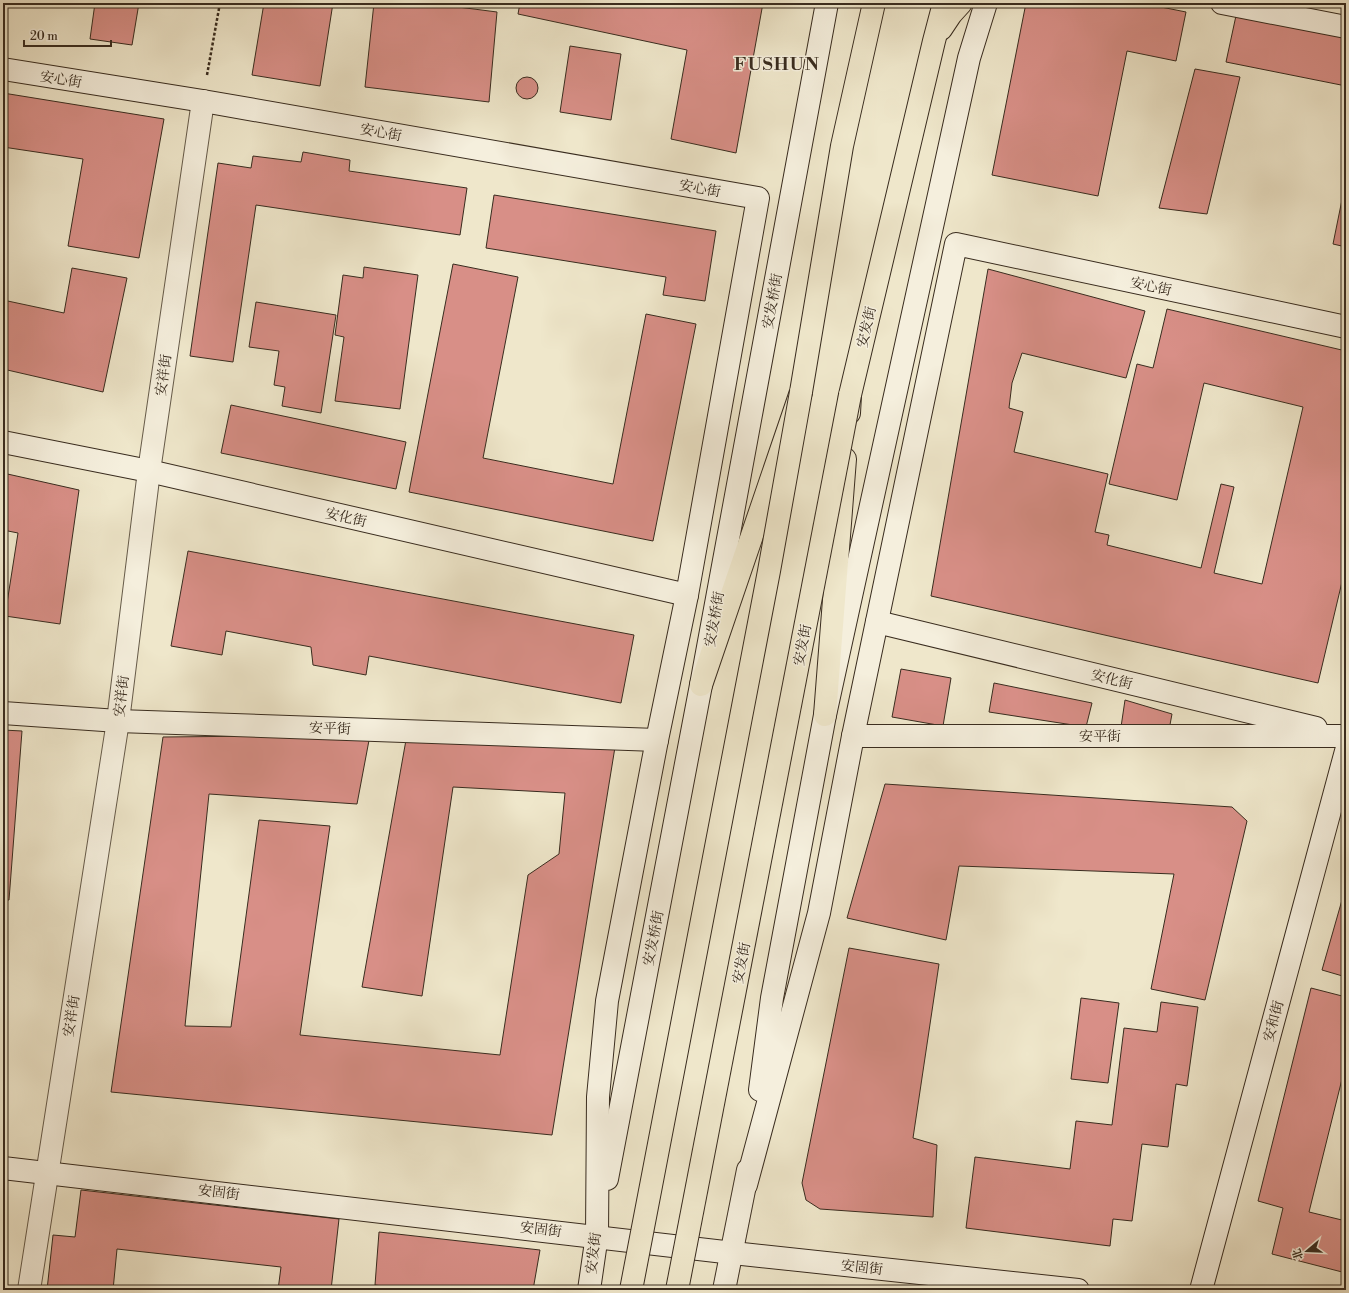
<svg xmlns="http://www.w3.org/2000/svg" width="1349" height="1293" font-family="'Libre Bodoni','Noto Serif SC',serif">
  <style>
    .building { fill: #d88f87; stroke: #392c1f }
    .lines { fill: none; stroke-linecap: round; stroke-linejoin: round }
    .street-casing { stroke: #665b4a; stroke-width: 24 }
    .secondary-casing { stroke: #392c1f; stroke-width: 24 }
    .highway-casing { stroke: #392c1f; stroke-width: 24 }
    .path { stroke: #392c1f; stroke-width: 2.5; stroke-dasharray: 3 2; stroke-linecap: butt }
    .street { stroke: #f5efdd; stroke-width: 22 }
    .secondary { stroke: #f5efdd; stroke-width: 22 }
    .highway { stroke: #efe7cb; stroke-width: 22 }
    .highway-bridge-casing { stroke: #392c1f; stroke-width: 24; stroke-linecap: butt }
    .highway-bridge { stroke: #efe7cb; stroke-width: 22 }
    .labels { text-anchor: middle; stroke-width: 3; stroke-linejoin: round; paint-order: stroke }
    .street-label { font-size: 14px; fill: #392c1f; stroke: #f5efdd }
    .district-label { font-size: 18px; font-weight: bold; letter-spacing: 1px; fill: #392c1f; stroke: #f5efdd }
  </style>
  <rect width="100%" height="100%" fill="#efe7cb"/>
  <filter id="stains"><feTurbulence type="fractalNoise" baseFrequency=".005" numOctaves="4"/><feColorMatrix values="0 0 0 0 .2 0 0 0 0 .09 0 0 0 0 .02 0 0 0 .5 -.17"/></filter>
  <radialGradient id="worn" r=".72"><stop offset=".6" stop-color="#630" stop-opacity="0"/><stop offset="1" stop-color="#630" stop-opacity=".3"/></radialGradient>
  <g class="building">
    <path d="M95,3h44l-7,42 -42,-6z"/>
    <path d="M264,3h69l-13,83 -68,-11z"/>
    <path d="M374,3h53l70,9 -8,90 -124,-15z"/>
    <path d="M520,3h243l-27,150 -65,-14 16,-89 -169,-36z"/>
    <path d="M1026,3h115l45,9 -10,49 -49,-10 -29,145 -106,-21z"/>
    <path d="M1237,11l109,21v54l-120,-24z"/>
    <path d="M570,46l51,8 -10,66 -51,-8z"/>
    <path d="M1195,69l45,8 -33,137 -48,-6z"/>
    <circle cx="527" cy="88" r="11"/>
    <path d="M3,93l161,26 -25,139 -71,-12 15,-87 -80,-12z"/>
    <path d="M303,152l47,8 -1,11 118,17 -7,47 -204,-30 -23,157 -43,-6 28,-193 33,5 2,-12 48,6z"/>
    <path d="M1346,180v67l-13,-3z"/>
    <path d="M494,195l222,36 -11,70 -42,-6 3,-18 -180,-29z"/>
    <path d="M453,264l65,13 -35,181 130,26 33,-170 50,10 -43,217 -244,-49z"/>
    <path d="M364,267l54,8 -18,134 -65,-8 9,-64 -9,-2 8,-60 20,3z"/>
    <path d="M72,268l55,10 -24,114 -100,-23v-69l61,13z"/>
    <path d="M988,269l157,42 -19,67 -104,-25 -10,30 -3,25 14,4 -9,40 94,22 -13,58 14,3 -2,10 94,23 20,-84 13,3 -20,86 48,11 41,-177 -99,-24 -27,117 -68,-16 28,-120 16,4 14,-59 179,42v214l-28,118 -387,-87z"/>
    <path d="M256,302l80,13 -15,98 -39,-7 3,-19 -11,-2 5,-34 -30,-4z"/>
    <path d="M231,405l175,37 -10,47 -175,-36z"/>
    <path d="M3,473l76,17 -19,134 -55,-8 13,-83 -15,-3z"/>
    <path d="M188,551l446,84 -13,68 -252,-47 -3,19 -53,-10 -2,-18 -85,-16 -4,24 -51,-9z"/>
    <path d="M901,669l50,9 -8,48 -51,-9z"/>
    <path d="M994,683l98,20 -6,24 -97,-15z"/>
    <path d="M1125,700l47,14 -3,16 -48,-3z"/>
    <path d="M3,730l19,1 -13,169h-6z"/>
    <path d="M370,735l-13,69 -148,-10 -24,232 46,1 28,-207 71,6 -30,209 200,20 28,-180 31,-21 6,-61 -112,-6 -31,209 -60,-9 44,-247 210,1 -64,394 -441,-43 52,-355z"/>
    <path d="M885,784l347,23 15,14 -42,179 -54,-11 23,-115 -215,-8 -13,74 -99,-22z"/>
    <path d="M1346,886v91l-24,-7z"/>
    <path d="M849,948l90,16 -26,174 24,7 -4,72 -113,-8 -14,-9 -4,-17z"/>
    <path d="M1311,988l35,9v66l-37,149 37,9v52l-74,-19 11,-46 -25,-7z"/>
    <path d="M1081,998l38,5 -11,80 -37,-4z"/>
    <path d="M1161,1002l37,5 -11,79 -11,-2 -8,63 -26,-3 -10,77 -19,-2 -3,27 -144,-18 9,-71 95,12 6,-48 36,4 12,-97 33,4z"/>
    <path d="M81,1190l258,29 -8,71h-53l3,-23 -164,-18 -4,41h-66l6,-55 22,2z"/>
    <path d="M379,1232l161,18 -7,40h-121l-37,-5z"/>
  </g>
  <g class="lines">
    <g class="street-casing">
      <path id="street" d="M29,1290l89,-569 31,-250 54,-370"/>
    </g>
    <g class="secondary-casing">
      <g id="secondary">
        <path d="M1222,3l124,24"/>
        <path d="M3,69l200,32 555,97 -71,397 -30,145 -50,261 -9,96 -1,138 -8,55"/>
        <path d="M3,442l146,29 538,124"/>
        <path d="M877,622l439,106"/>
        <path d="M3,713l115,8 539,19"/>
        <path d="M853,736h493"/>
        <path d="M760,1090l12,-92 53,-283 144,-657 17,-55"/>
        <path d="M3,1168l730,85 345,37"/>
        <path d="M607,1179l94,-494 126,-682"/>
        <path d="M746,1185l73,-272 34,-177 103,-492 390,83"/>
        <path d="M724,1290l24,-120"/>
        <path d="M1201,1290l145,-539"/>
      </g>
    </g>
    <g class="highway-casing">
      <g id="highway">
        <path d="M941,29l10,-15 10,-11"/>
        <path d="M849,413l1,-18 84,-354 10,-38"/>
        <path d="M701,685l100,-293 41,-246 32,-143"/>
        <path d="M825,715l20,-256"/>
      </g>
    </g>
    <path class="path" d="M207,75l13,-72"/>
    <use href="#street" class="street"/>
    <use href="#secondary" class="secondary"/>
    <use href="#highway" class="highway"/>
    <g class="highway-bridge-casing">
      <g id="highway-bridge">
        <path d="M631,1290l138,-719 32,-179"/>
        <path d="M677,1290l173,-895"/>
      </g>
    </g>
    <use href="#highway-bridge" class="highway-bridge"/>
  </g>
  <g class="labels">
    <g class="street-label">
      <text transform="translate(61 79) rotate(9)" y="5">安心街</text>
      <text transform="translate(381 132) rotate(10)" y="5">安心街</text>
      <text transform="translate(700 188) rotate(10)" y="5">安心街</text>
      <text transform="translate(1151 286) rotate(12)" y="5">安心街</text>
      <text transform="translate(772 301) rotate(-80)" y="5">安发桥街</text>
      <text transform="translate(866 327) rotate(-77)" y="5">安发街</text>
      <text transform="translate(163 375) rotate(-82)" y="5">安祥街</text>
      <text transform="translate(346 517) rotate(13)" y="5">安化街</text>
      <text transform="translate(714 619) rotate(-80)" y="5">安发桥街</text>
      <text transform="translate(802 645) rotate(-79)" y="5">安发街</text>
      <text transform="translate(1112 679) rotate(14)" y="5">安化街</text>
      <text transform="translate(121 696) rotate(-83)" y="5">安祥街</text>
      <text transform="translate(330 728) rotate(2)" y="5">安平街</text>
      <text x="1100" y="741">安平街</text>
      <text transform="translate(653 938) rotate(-79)" y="5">安发桥街</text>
      <text transform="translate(741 963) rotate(-79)" y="5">安发街</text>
      <text transform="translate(71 1016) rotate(-81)" y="5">安祥街</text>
      <text transform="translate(1273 1021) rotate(-75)" y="5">安和街</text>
      <text transform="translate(219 1192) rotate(7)" y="5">安固街</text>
      <text transform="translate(541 1229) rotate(7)" y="5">安固街</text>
      <text transform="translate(593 1253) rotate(-83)" y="5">安发街</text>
      <text transform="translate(862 1267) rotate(6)" y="5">安固街</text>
    </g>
    <g class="district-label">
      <text x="777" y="70">FUSHUN</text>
    </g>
  </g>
  <rect width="1349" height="1293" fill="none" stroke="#efe7cb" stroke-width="16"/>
  <rect x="4" y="4" width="1341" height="1285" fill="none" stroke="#392c1f" stroke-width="2"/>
  <rect x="8" y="8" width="1333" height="1277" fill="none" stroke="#392c1f"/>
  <g transform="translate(1307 1251) rotate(251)" stroke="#f5efdd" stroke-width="3" paint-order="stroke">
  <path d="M0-3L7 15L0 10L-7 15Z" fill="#392c1f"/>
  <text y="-6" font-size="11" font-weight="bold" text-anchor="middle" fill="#392c1f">北</text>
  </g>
  <path d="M24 40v6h87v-6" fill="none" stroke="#392c1f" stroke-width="2"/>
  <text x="30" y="40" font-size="12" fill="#392c1f" stroke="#f5efdd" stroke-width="3" paint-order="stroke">20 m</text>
  <rect width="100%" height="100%" filter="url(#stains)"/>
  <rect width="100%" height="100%" fill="url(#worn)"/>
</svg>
